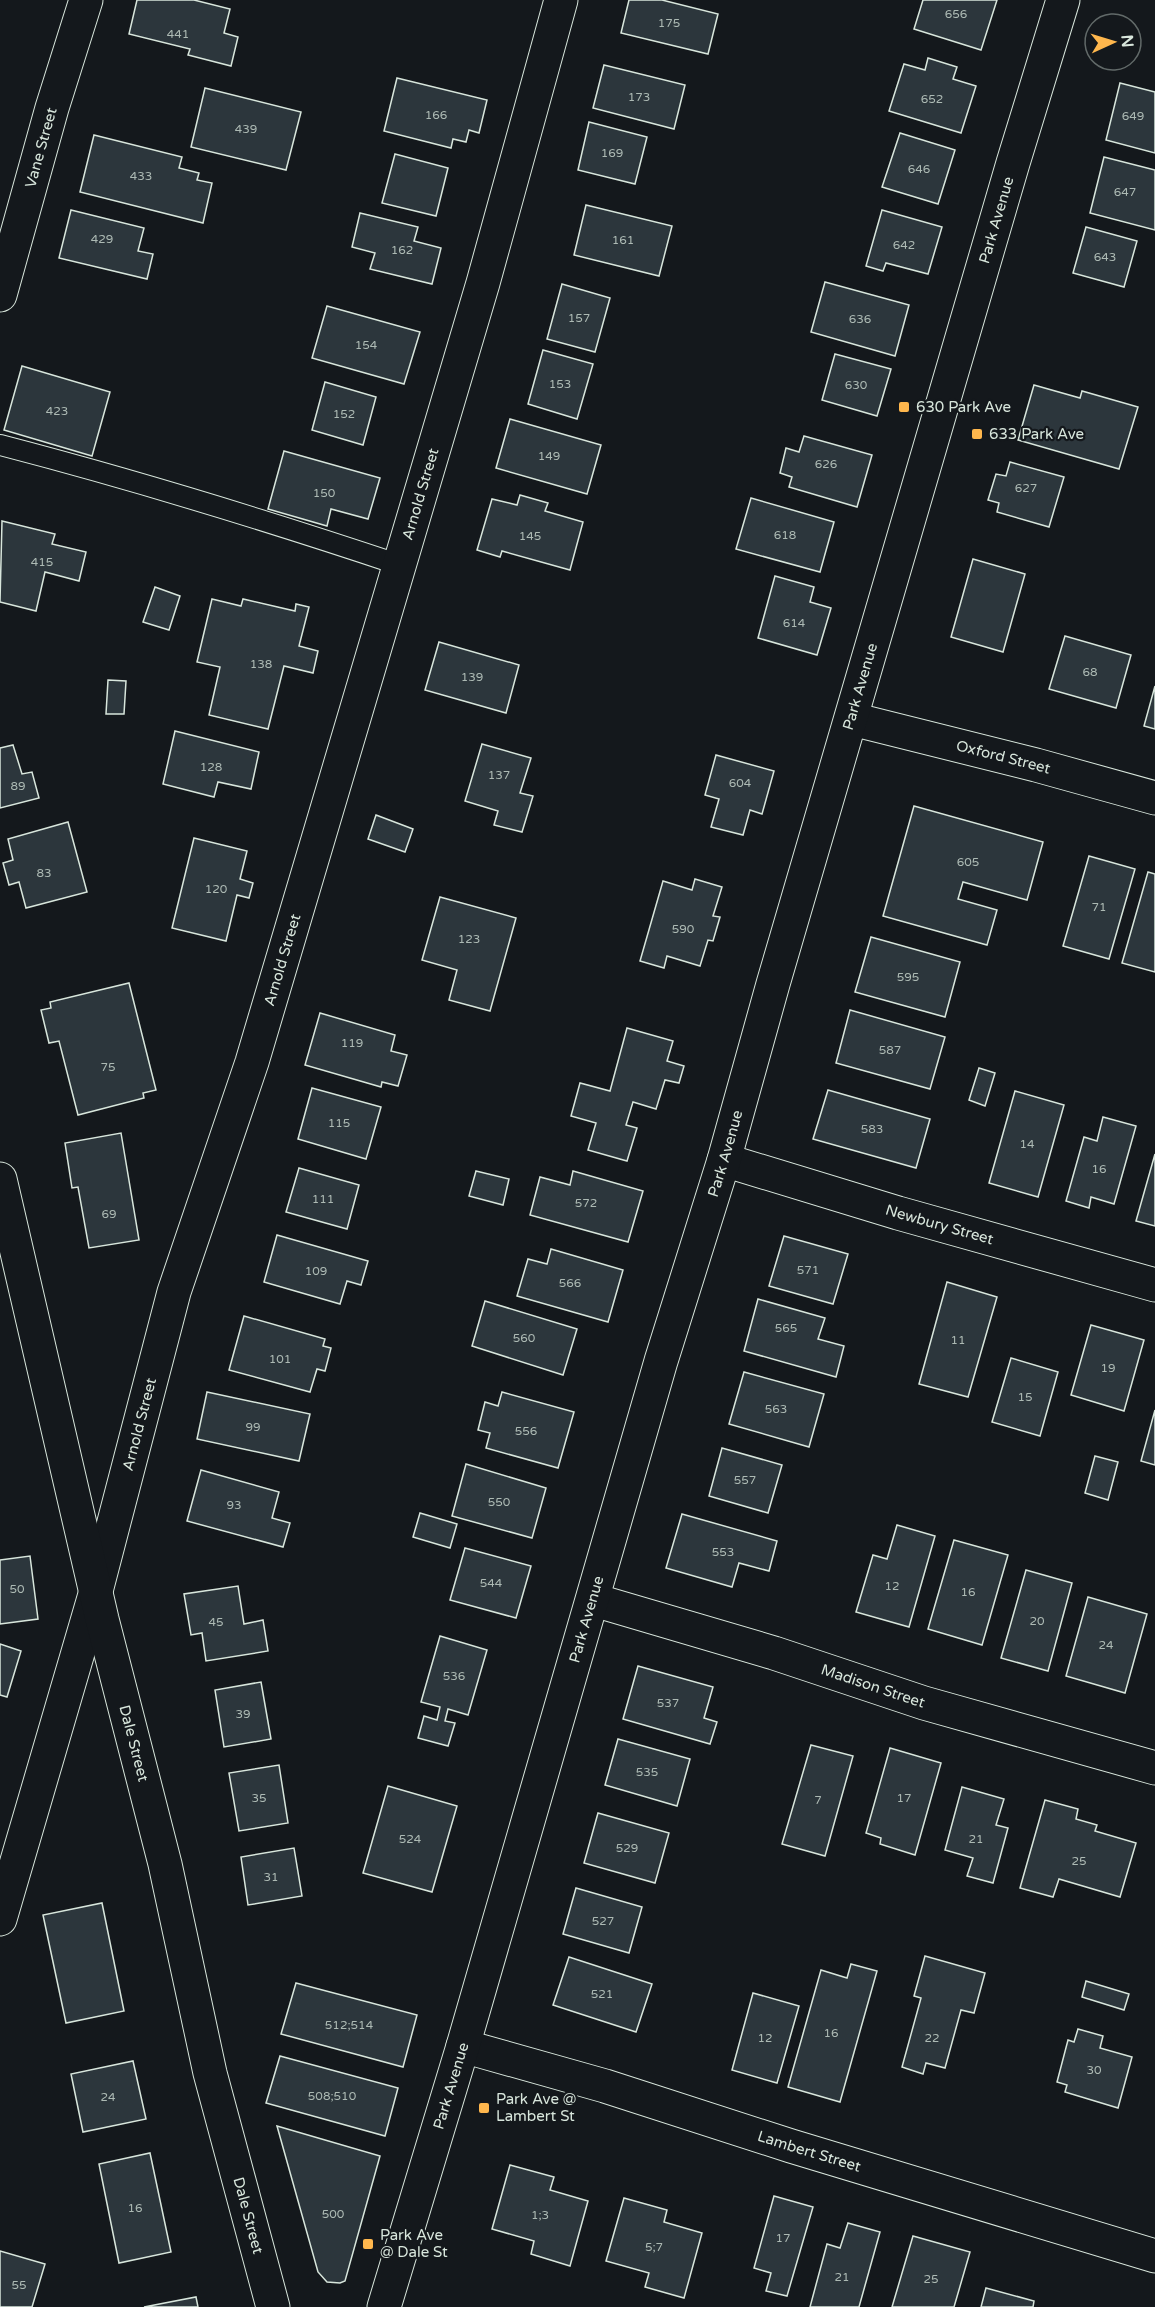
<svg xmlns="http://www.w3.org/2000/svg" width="1155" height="2307" font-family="'Varela Round',sans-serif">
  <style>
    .building { fill: #2c363c; stroke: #d8e6dc; stroke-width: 1.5 }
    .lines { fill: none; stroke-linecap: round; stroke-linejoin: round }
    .lane-casing { stroke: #d8e6dc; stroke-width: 22 }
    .street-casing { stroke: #d8e6dc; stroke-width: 35 }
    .secondary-casing { stroke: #d8e6dc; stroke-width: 35 }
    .lane { stroke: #14181c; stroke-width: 20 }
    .street { stroke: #14181c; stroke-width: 33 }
    .secondary { stroke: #14181c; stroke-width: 33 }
    .poi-dot { fill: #ffb74d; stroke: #14181c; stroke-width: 2 }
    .labels { text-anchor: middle; stroke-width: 4.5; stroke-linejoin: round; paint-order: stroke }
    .number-label { font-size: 12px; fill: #adbab4 }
    .street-label { font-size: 15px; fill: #d8e6dc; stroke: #14181c }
    .poi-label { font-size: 15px; fill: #d8e6dc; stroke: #14181c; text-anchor: start }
  </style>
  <rect width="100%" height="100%" fill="#14181c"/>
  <g class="building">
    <path d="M137,0h57l36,9 -6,24 14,4 -7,29 -43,-11 2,-6 -61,-15z"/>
    <path d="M629,0h33l56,14 -10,40 -87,-21z"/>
    <path d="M923,0h74l-16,50 -67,-21z"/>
    <path d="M928,58l29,9 -4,12 23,7 -15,47 -72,-22 15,-47 21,6z"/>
    <path d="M604,65l81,20 -11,44 -81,-21z"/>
    <path d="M397,78l90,22 -8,33 -10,-3 -3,12 -13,-3 -2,9 -67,-17z"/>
    <path d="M1120,83l35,9v61l-49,-13z"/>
    <path d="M205,88l96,24 -15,58 -95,-23z"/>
    <path d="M589,122l58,15 -12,47 -57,-14z"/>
    <path d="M900,133l55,17 -17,54 -56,-17z"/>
    <path d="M94,135l88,22 -3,11 20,5 -2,7 15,3 -9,40 -123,-31z"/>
    <path d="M395,154l53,14 -12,48 -54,-13z"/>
    <path d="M1104,157l51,13v60l-65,-17z"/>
    <path d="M586,205l86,21 -13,50 -85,-21z"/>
    <path d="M71,210l73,18 -6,23 15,3 -6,25 -88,-21z"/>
    <path d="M882,210l60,17 -14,47 -42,-11 -3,8 -17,-5z"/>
    <path d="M360,213l58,14 -4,14 27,7 -9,36 -62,-15 5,-16 -23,-6z"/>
    <path d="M1086,227l51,14 -13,46 -51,-14z"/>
    <path d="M825,282l84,23 -14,51 -84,-24z"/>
    <path d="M562,284l48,14 -15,54 -48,-13z"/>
    <path d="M327,306l93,26 -16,52 -92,-26z"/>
    <path d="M543,350l50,14 -16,55 -49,-15z"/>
    <path d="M835,354l56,15 -14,47 -55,-16z"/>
    <path d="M22,366l88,26 -18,64 -88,-26z"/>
    <path d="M325,382l51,15 -13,48 -51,-15z"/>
    <path d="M1034,385l46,13 2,-7 56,16 -19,62 -101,-29z"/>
    <path d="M510,419l91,26 -14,49 -91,-26z"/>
    <path d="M804,436l68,19 -15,52 -68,-20 3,-10 -12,-4 6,-25 13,4z"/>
    <path d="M284,451l96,27 -12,41 -37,-10 -4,17 -59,-17z"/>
    <path d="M1010,462l54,15 -15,50 -52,-15 2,-9 -11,-3 8,-26 10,2z"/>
    <path d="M520,495l28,8 -3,8 38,11 -13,48 -68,-19 -2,6 -23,-7 15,-51 25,6z"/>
    <path d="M751,498l83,24 -14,50 -84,-23z"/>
    <path d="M2,521l53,13 -3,10 34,8 -7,29 -34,-9 -9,39 -36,-9z"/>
    <path d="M973,559l52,15 -22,78 -52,-15z"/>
    <path d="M775,576l39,11 -4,15 21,6 -14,47 -59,-17z"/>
    <path d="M155,587l25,9 -11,34 -26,-8z"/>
    <path d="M212,599l29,7 2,-7 52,12 1,-7 13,3 -10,39 19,5 -5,22 -29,-7 -16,63 -59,-14 11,-48 -23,-5z"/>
    <path d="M1065,636l66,19 -15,53 -67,-19z"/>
    <path d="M439,642l80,23 -13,48 -81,-23z"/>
    <path d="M108,680l18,1 -2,33h-18z"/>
    <path d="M1155,686v43l-11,-3z"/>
    <path d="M175,731l84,21 -8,37 -33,-7 -4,15 -51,-13z"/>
    <path d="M482,744l49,14 -11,35 13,3 -11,36 -28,-7 4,-14 -33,-10z"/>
    <path d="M13,745l9,29 10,-2 7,26 -39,10v-60z"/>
    <path d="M716,755l58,16 -12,43 -12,-4 -7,25 -32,-8 8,-28 -14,-4z"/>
    <path d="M914,806l129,36 -16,58 -64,-18 -5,17 39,11 -10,35 -104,-29z"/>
    <path d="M376,815l37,14 -8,23 -37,-13z"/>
    <path d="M68,822l19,70 -61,16 -7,-26 -10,3 -6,-22 10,-3 -5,-21z"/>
    <path d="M194,838l53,13 -7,28 13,4 -4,15 -12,-3 -11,46 -54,-13z"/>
    <path d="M1089,856l46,13 -26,90 -46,-13z"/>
    <path d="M1148,872l7,2v98l-33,-9z"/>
    <path d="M695,879l27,8 -9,29 7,1 -7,24 -5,-1 -8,26 -33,-10 -3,12 -24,-7 23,-80 29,9z"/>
    <path d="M440,897l76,21 -26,93 -41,-11 8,-30 -35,-10z"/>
    <path d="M871,937l89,25 -15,55 -90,-25z"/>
    <path d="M129,983l27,107 -13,3 1,5 -66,17 -19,-74 -10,2 -8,-33 10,-2 -1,-6z"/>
    <path d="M850,1010l95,27 -15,52 -94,-26z"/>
    <path d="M320,1013l75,22 -4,16 16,4 -9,31 -16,-4 -1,5 -76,-22z"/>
    <path d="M627,1028l46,13 -6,20 17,5 -5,17 -14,-3 -9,29 -23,-7 -7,23 11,3 -10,33 -39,-11 8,-27 -25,-7 9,-33 30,8z"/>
    <path d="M979,1068l16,5 -10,33 -16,-6z"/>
    <path d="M312,1088l69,19 -15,52 -68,-20z"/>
    <path d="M828,1090l102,29 -14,49 -103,-29z"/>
    <path d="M1015,1091l49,14 -26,92 -49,-14z"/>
    <path d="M1103,1117l33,9 -22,78 -23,-7 -2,11 -23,-7 18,-64 13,4z"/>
    <path d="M121,1133l18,107 -50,8 -11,-61 -6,1 -7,-45z"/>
    <path d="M1155,1154v72l-19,-5z"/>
    <path d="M299,1168l60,17 -12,44 -61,-17z"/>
    <path d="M476,1171l33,8 -6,26 -34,-9z"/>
    <path d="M573,1171l70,20 -15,51 -98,-27 10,-38 30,8z"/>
    <path d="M277,1235l91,26 -7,24 -14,-4 -7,23 -76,-22z"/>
    <path d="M784,1236l64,18 -15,50 -64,-18z"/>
    <path d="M551,1249l72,21 -15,52 -91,-26 11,-37 19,5z"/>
    <path d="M947,1282l50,15 -29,100 -49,-13z"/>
    <path d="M758,1299l67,19 -7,21 26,7 -8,31 -92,-26z"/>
    <path d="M485,1301l92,28 -14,46 -91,-29z"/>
    <path d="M244,1316l81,23 -2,7 8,2 -6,23 -8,-2 -7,23 -81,-22z"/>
    <path d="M1091,1325l53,15 -20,71 -53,-16z"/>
    <path d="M1011,1358l47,14 -18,64 -48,-14z"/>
    <path d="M744,1372l80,22 -15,53 -80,-23z"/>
    <path d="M207,1392l103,22 -11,47 -102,-22z"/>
    <path d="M502,1392l72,20 -16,56 -72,-20 4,-15 -12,-3 7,-28 13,4z"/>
    <path d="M1155,1410v55l-14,-4z"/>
    <path d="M722,1448l60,17 -14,48 -59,-17z"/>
    <path d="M1095,1456l23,6 -10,38 -23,-7z"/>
    <path d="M466,1464l80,24 -14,50 -80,-22z"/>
    <path d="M201,1470l78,22 -7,26 18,5 -7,24 -96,-26z"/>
    <path d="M420,1513l37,11 -7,24 -37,-11z"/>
    <path d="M682,1514l95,27 -8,30 -30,-8 -7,24 -66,-19z"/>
    <path d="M897,1525l38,11 -26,91 -53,-15 17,-57 14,4z"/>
    <path d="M954,1540l54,15 -26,90 -54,-16z"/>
    <path d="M465,1548l66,18 -15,52 -66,-18z"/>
    <path d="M30,1556l8,63 -38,5v-64z"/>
    <path d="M1026,1570l46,13 -24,88 -47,-13z"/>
    <path d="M238,1586l6,38 19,-4 5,31 -62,10 -4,-28 -11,2 -7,-41z"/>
    <path d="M1088,1597l59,17 -22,79 -59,-17z"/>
    <path d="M440,1636l47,14 -19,65 -20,-6 -3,12 10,2 -7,23 -30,-8 6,-22 13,4 3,-13 -19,-5z"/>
    <path d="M0,1644l21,7 -14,46 -7,-2z"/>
    <path d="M638,1666l75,21 -9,31 13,4 -7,22 -87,-25z"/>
    <path d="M261,1682l10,57 -47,8 -9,-57z"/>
    <path d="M618,1739l72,20 -13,47 -72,-21z"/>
    <path d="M811,1745l42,11 -28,100 -43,-12z"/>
    <path d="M890,1748l51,15 -26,92 -35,-11 1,-6 -15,-5z"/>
    <path d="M279,1765l9,58 -49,8 -10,-58z"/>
    <path d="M388,1786l69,20 -25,86 -69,-19z"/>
    <path d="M962,1787l42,12 -8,26 12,3 -15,55 -26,-7 6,-18 -28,-8z"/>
    <path d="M1045,1800l33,9 -2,10 21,6 -2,6 41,12 -16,54 -61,-18 -6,18 -33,-9z"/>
    <path d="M598,1813l71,20 -14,50 -71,-20z"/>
    <path d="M294,1848l8,48 -54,9 -7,-48z"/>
    <path d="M576,1888l66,19 -13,46 -66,-19z"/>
    <path d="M102,1903l22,108 -58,12 -23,-108z"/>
    <path d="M925,1956l60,17 -11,40 -13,-3 -16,58 -19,-5 -3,11 -21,-7 19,-69 -7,-2z"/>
    <path d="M569,1957l83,27 -16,48 -83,-27z"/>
    <path d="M851,1964l26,7 -37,131 -52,-15 33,-117 26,8z"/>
    <path d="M1086,1981l43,13 -5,16 -42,-13z"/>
    <path d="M296,1983l121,32 -14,52 -122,-33z"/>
    <path d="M753,1993l46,13 -22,77 -45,-13z"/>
    <path d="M1078,2029l25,7 -3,12 32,9 -14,51 -53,-16 2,-7 -10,-3 11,-42 6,2z"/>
    <path d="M280,2056l118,32 -13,48 -119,-33z"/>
    <path d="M133,2061l13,58 -63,13 -12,-58z"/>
    <path d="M277,2126l103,30 -35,125 -5,2 -13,-1 -9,-10z"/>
    <path d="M150,2153l21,99 -52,11 -20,-99z"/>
    <path d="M510,2165l44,12 -4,13 38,11 -18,65 -39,-12 3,-13 -42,-12z"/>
    <path d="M774,2196l39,11 -26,89 -21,-5 5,-18 -17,-5z"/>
    <path d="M624,2198l43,12 -3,12 38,11 -18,65 -39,-11 4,-14 -43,-12z"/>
    <path d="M848,2223l32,9 -21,75h-49l17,-63 13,4z"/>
    <path d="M913,2236l57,16 -16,55h-62z"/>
    <path d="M0,2251l45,13 -13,43h-32z"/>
    <path d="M986,2288l48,13 -1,6h-52z"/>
    <path d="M196,2297l2,10h-54z"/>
  </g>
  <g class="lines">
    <g class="lane-casing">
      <path id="lane" d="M0,445c135,35 268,76 400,120"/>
    </g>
    <g class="street-casing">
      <g id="street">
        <path id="s1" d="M0,295l52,-187 34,-108"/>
        <path id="s2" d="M852,719l184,46 119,33"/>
        <path id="s3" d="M724,1160l174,53 257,72"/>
        <path id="s4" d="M594,1600l180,53 150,50 231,65"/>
        <path id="s5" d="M0,1919l96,-328 78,-299 78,-230 231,-779 78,-283"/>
        <path id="s6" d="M463,2046l142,40 186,60 364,110"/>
      </g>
    </g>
    <g class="secondary-casing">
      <g id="secondary">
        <path id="s7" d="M0,1179l102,440 63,245 45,209 63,234"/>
        <path id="s8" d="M384,2307l79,-261 198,-685 63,-201 49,-176 240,-821 50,-163"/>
      </g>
    </g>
    <use href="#lane" class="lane"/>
    <use href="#street" class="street"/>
    <use href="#secondary" class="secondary"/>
  </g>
  <g class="poi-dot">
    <rect x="898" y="401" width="12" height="12" rx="3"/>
    <rect x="971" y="428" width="12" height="12" rx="3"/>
    <rect x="478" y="2102" width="12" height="12" rx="3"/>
    <rect x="362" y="2238" width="12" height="12" rx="3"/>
  </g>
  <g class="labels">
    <g class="number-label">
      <text x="956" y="18">656</text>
      <text x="669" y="27">175</text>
      <text x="178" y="38">441</text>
      <text x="639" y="101">173</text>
      <text x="932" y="103">652</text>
      <text x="436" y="119">166</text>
      <text x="1133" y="120">649</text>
      <text x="246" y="133">439</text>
      <text x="612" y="157">169</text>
      <text x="919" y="173">646</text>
      <text x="141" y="180">433</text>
      <text x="1125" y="196">647</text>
      <text x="102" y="243">429</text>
      <text x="623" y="244">161</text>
      <text x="904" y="249">642</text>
      <text x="402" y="254">162</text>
      <text x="1105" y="261">643</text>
      <text x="579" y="322">157</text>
      <text x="860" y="323">636</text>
      <text x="366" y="349">154</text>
      <text x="560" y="388">153</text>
      <text x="856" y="389">630</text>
      <text x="57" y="415">423</text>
      <text x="344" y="418">152</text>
      <text x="549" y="460">149</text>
      <text x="826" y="468">626</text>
      <text x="1026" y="492">627</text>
      <text x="324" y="497">150</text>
      <text x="785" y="539">618</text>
      <text x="530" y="540">145</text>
      <text x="42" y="566">415</text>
      <text x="794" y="627">614</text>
      <text x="261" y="668">138</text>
      <text x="1090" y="676">68</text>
      <text x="472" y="681">139</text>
      <text x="211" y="771">128</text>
      <text x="499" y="779">137</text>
      <text x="740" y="787">604</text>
      <text x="18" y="790">89</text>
      <text x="968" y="866">605</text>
      <text x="44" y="877">83</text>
      <text x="216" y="893">120</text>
      <text x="1099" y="911">71</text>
      <text x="683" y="933">590</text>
      <text x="469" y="943">123</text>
      <text x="908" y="981">595</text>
      <text x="352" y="1047">119</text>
      <text x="890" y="1054">587</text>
      <text x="108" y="1071">75</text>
      <text x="339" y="1127">115</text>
      <text x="872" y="1133">583</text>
      <text x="1027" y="1148">14</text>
      <text x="1099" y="1173">16</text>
      <text x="323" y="1203">111</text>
      <text x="586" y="1207">572</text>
      <text x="109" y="1218">69</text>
      <text x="808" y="1274">571</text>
      <text x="316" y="1275">109</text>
      <text x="570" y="1287">566</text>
      <text x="786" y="1332">565</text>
      <text x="524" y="1342">560</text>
      <text x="958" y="1344">11</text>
      <text x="280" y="1363">101</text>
      <text x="1108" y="1372">19</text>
      <text x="1025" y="1401">15</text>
      <text x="776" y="1413">563</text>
      <text x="253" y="1431">99</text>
      <text x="526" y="1435">556</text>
      <text x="745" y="1484">557</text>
      <text x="499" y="1506">550</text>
      <text x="234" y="1509">93</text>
      <text x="723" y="1556">553</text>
      <text x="491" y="1587">544</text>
      <text x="892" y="1590">12</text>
      <text x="17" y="1593">50</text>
      <text x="968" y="1596">16</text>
      <text x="1037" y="1625">20</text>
      <text x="216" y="1626">45</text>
      <text x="1106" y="1649">24</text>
      <text x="454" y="1680">536</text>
      <text x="668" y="1707">537</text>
      <text x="243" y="1718">39</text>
      <text x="647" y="1776">535</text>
      <text x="259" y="1802">35</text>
      <text x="904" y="1802">17</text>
      <text x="818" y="1804">7</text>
      <text x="410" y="1843">524</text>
      <text x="976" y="1843">21</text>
      <text x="627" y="1852">529</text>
      <text x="1079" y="1865">25</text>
      <text x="271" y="1881">31</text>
      <text x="603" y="1925">527</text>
      <text x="602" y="1998">521</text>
      <text x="349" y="2029">512;514</text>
      <text x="831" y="2037">16</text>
      <text x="765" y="2042">12</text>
      <text x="932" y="2042">22</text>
      <text x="1094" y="2074">30</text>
      <text x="332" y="2100">508;510</text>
      <text x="108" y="2101">24</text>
      <text x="135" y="2212">16</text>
      <text x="333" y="2218">500</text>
      <text x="540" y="2219">1;3</text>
      <text x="783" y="2242">17</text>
      <text x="654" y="2251">5;7</text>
      <text x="842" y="2281">21</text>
      <text x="931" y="2283">25</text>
      <text x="19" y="2289">55</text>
    </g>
    <g class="street-label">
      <text dy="5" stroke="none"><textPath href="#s1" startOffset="153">Vane Street</textPath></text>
      <text dy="5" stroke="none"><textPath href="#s8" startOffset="2175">Park Avenue</textPath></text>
      <text dy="5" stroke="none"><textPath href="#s5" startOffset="1486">Arnold Street</textPath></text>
      <text dy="5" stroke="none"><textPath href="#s8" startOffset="1689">Park Avenue</textPath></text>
      <text dy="5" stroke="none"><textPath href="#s2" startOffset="156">Oxford Street</textPath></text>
      <text dy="5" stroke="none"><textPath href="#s5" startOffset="1000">Arnold Street</textPath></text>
      <text dy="5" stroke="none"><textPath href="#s8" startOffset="1203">Park Avenue</textPath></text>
      <text dy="5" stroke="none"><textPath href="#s3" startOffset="225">Newbury Street</textPath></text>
      <text dy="5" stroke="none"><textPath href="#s5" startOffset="514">Arnold Street</textPath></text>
      <text dy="5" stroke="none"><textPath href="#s8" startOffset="717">Park Avenue</textPath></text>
      <text dy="5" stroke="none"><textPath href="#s4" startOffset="292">Madison Street</textPath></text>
      <text dy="5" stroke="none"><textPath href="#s7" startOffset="580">Dale Street</textPath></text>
      <text dy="5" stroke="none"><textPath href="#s8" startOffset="231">Park Avenue</textPath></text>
      <text dy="5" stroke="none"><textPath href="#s6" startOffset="362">Lambert Street</textPath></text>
      <text dy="5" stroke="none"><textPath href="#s7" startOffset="1066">Dale Street</textPath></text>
    </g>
    <g class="poi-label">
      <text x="916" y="412">630 Park Ave</text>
      <text x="989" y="439">633 Park Ave</text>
      <text x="496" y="2104">Park Ave @<tspan x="496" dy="17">Lambert St</tspan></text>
      <text x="380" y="2240">Park Ave<tspan x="380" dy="17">@ Dale St</tspan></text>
    </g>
  </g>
  <g transform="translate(1113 42) rotate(86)"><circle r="28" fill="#14181c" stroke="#626a69" stroke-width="1.5"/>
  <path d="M0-4.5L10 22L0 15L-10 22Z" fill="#ffb74d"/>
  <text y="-9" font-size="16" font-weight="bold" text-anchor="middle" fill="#d8e6dc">N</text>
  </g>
</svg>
